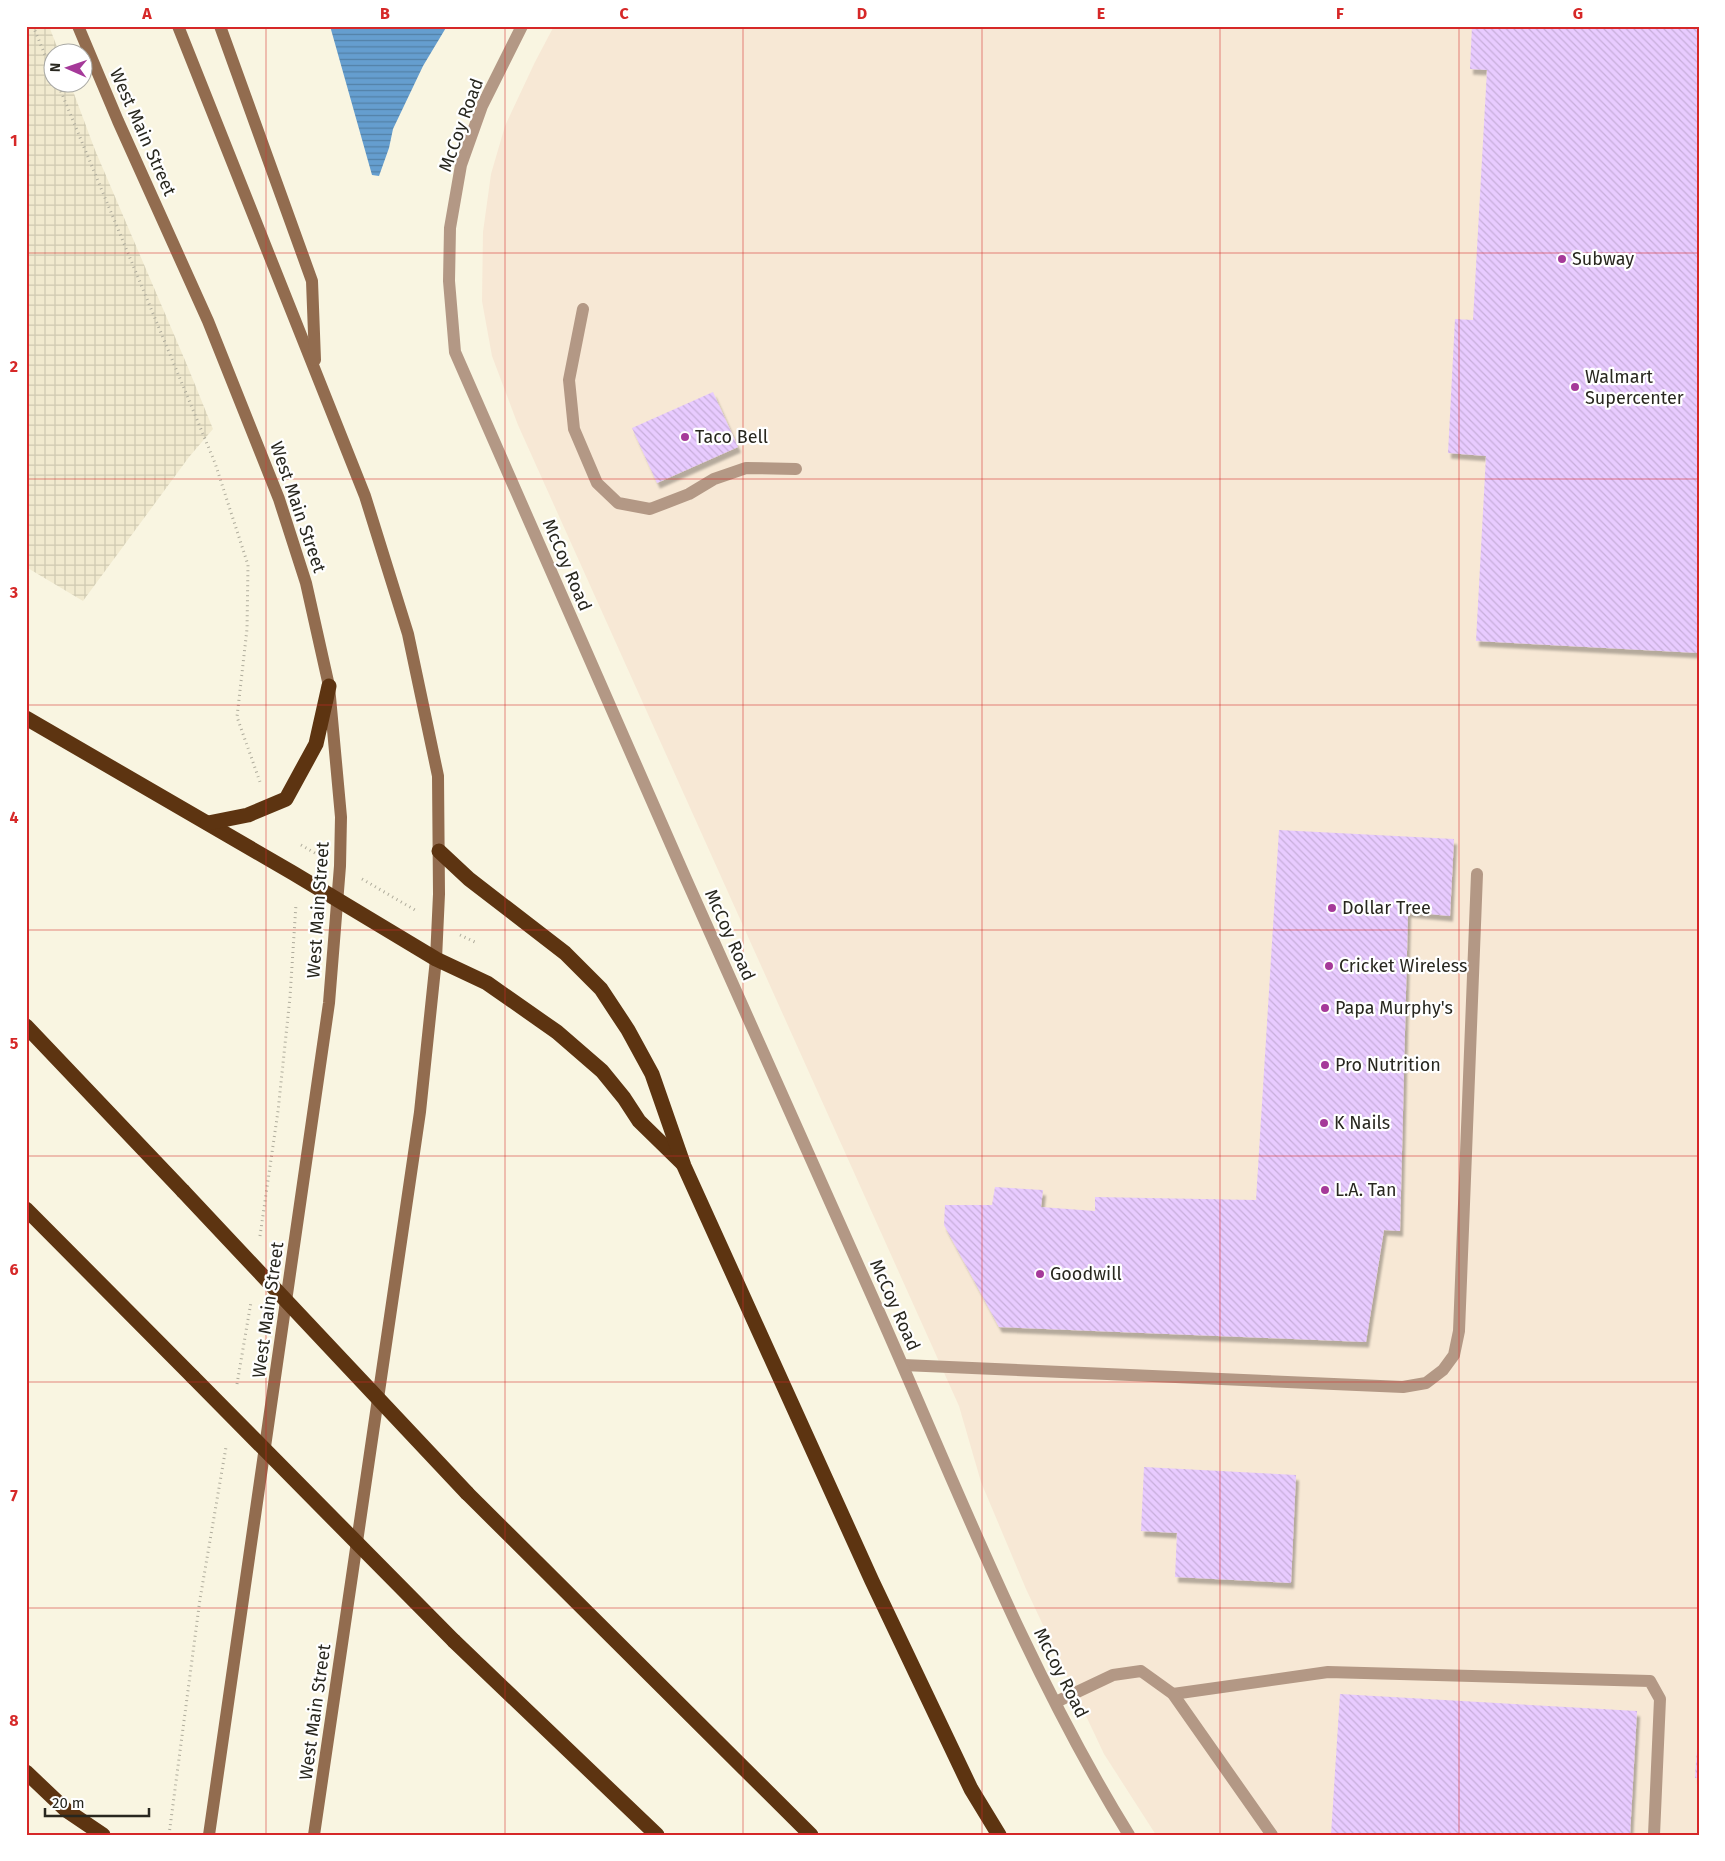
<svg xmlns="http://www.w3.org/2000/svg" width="1725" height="1861" font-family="'Fira Sans',sans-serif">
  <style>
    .commercial { fill: #f7e8d5 }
    .industrial { fill: url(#industrial-grid) }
    .water { fill: url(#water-rules) }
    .building { fill: url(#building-back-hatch); filter: url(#shadow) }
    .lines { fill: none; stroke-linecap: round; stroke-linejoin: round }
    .path { stroke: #afac9c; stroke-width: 3; stroke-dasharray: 1 4; stroke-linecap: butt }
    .lane { stroke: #b39885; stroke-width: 12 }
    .street { stroke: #b39885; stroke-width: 12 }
    .secondary { stroke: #926c4f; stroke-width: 12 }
    .highway { stroke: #5d3411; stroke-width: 15 }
    .highway-bridge { stroke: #5d3411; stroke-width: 15 }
    .grid { fill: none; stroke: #d62828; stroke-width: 1; stroke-opacity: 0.55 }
    .poi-dot { fill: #a53999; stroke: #fff; stroke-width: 2 }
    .labels { text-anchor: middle; stroke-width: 4.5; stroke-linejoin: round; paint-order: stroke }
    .street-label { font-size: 18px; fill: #28271f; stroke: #fff }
    .poi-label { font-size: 18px; fill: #28271f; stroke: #fff; text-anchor: start }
    .neatline { fill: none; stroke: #d62828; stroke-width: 2 }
    .grid-label { font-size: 16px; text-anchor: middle; font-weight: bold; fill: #d62828 }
  </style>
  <defs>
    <pattern id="industrial-grid" width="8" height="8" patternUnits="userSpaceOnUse" patternTransform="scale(1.25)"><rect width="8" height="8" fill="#f1eacf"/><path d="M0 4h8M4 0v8" fill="none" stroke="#cfc9b1"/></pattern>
    <pattern id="water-rules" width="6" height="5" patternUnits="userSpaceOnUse" patternTransform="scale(1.25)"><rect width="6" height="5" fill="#659ecf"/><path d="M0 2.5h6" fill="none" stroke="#5381a7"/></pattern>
    <pattern id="building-back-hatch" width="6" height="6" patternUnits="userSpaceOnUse" patternTransform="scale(1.25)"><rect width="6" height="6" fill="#e8cbff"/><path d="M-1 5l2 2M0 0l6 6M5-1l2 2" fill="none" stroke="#c7aeda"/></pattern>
    <filter id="shadow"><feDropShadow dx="3" dy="5.5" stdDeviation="1" flood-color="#0004"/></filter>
  </defs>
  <rect width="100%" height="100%" fill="#f9f5e1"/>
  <path class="commercial" d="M554,26h1145v1809h-543l-52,-81 -78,-165 -45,-107 -22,-76 -441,-981 -26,-69 -10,-55 1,-69 8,-58 14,-48 30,-64z"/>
  <path class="industrial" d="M26,26h23l10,26h-7v30l18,1 25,67 92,215 26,64 -24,28 -106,144 -57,-34z"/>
  <path class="water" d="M330,26h117l-24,40 -30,63 -4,19 -10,28 -7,-1z"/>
  <g class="building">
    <path d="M1472,26h227v627l-223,-12 10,-185 -38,-3 7,-134 18,1 14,-250 -17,-1z"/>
    <path d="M713,392l25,55 -81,36 -25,-55z"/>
    <path d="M1279,830l175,9 -4,77 -42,-4 -8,319 -16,-1 -18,112 -367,-15 -55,-102 1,-20h47l3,-18 48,3 -2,17 54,4v-14l161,3z"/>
    <path d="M1144,1467l152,8 -5,108 -116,-6 2,-44 -36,-2z"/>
    <path d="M1340,1694l297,17 -7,124h-299z"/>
    <path d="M1697,1749h2v29h-4z"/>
  </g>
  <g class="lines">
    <g class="path">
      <path d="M33,26l19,46"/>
      <path d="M57,82l158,381 33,102 -1,64 -10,88 23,65"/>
      <path d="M301,845l14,8"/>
      <path d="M362,879l53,31"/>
      <path d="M460,935l17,8"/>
      <path d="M260,1236l18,-125 12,-114 6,-93"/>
      <path d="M237,1384l14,-82"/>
      <path d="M169,1835l31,-236 26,-152"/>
    </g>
    <g class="lane">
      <path d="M583,309l-14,71 5,49 23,54 21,20 32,6 39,-15 25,-15 32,-11 50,1"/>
      <path d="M903,1365l500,22 23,-4 17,-13 11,-15 5,-24 18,-457"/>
      <path d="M1173,1694l155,-22 322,9 10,18 -6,136"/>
      <path d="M1056,1702l57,-27 28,-4 32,23 99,141"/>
    </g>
    <path class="street" d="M522,26l-40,80 -21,59 -11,63 -1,53 6,71c137,316 276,630 417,944 81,181 152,369 257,539"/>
    <g class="secondary">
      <path d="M78,26l40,95 90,200 71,178 27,84 23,103 12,131 -1,49 -11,137 -120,832"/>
      <path d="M178,26l187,470 43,138 30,142 1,118 -3,65 -16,153 -106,723"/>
      <path d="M220,26l92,255 3,79"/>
    </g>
    <g class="highway">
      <path d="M26,718l267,155 143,86 51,24 70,49 45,39 22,27 15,23 43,42"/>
      <path d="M208,823l40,-8 38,-16 30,-55 13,-58"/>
      <path d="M439,851l30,28 96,74 36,36 27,41 24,44 32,92 188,415 99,208 28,46"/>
      <path d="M26,1026l157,165"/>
      <path d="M26,1209l167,168"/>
      <path d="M467,1493l344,342"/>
      <path d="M454,1641l203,194"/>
      <path d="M26,1772l40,38 37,25"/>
    </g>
    <g class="highway-bridge">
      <path d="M183,1191l284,302"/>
      <path d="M193,1377l261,264"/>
    </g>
  </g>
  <path class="grid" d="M266,26v1809M505,26v1809M743,26v1809M982,26v1809M1220,26v1809M1459,26v1809M26,253h1673M26,479h1673M26,705h1673M26,930h1673M26,1156h1673M26,1382h1673M26,1608h1673"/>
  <g class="poi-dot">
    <circle cx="1562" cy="259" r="5"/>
    <circle cx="1575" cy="387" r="5"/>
    <circle cx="685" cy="437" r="5"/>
    <circle cx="1332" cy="908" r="5"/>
    <circle cx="1329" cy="966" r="5"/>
    <circle cx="1325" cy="1008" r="5"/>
    <circle cx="1325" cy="1065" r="5"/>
    <circle cx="1324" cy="1123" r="5"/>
    <circle cx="1325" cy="1190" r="5"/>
    <circle cx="1040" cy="1274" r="5"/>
  </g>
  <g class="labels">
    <g class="street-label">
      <text transform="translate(461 125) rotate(-70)" y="6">McCoy Road</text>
      <text transform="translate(143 132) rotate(66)" y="6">West Main Street</text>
      <text transform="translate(298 507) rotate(71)" y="6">West Main Street</text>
      <text transform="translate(567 565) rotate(67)" y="6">McCoy Road</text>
      <text transform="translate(318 910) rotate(-86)" y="6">West Main Street</text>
      <text transform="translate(730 935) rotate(66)" y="6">McCoy Road</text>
      <text transform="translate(895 1305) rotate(66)" y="6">McCoy Road</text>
      <text transform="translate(268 1310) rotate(-82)" y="6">West Main Street</text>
      <text transform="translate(1061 1673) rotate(63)" y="6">McCoy Road</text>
      <text transform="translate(315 1712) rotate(-82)" y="6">West Main Street</text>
    </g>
    <g class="poi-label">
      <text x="1572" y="265">Subway</text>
      <text x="1585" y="383">Walmart<tspan x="1585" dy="21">Supercenter</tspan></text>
      <text x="695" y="443">Taco Bell</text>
      <text x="1342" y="914">Dollar Tree</text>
      <text x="1339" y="972">Cricket Wireless</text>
      <text x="1335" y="1014">Papa Murphy's</text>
      <text x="1335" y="1071">Pro Nutrition</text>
      <text x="1334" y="1129">K Nails</text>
      <text x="1335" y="1196">L.A. Tan</text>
      <text x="1050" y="1280">Goodwill</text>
    </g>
  </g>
  <rect width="1725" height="1861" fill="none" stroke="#ffffff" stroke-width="55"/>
  <g transform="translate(68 68) rotate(272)"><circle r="24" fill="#ffffff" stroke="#a9a9a5"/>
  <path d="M0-4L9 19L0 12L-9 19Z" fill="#a53999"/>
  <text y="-8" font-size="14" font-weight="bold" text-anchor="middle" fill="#28271f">N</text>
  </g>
  <path d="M45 1808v8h104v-8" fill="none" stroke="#28271f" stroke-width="2.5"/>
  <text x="52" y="1808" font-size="15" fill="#28271f" stroke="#ffffff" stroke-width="4" paint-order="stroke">20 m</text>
  <rect x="28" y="28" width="1670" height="1806" class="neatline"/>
  <g class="grid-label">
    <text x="147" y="19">A</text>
    <text x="385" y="19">B</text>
    <text x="624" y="19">C</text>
    <text x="862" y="19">D</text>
    <text x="1101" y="19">E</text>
    <text x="1340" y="19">F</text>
    <text x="1578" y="19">G</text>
    <text x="14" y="146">1</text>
    <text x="14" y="372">2</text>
    <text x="14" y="598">3</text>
    <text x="14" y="823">4</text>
    <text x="14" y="1049">5</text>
    <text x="14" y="1275">6</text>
    <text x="14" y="1501">7</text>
    <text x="14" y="1726">8</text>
  </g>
</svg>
